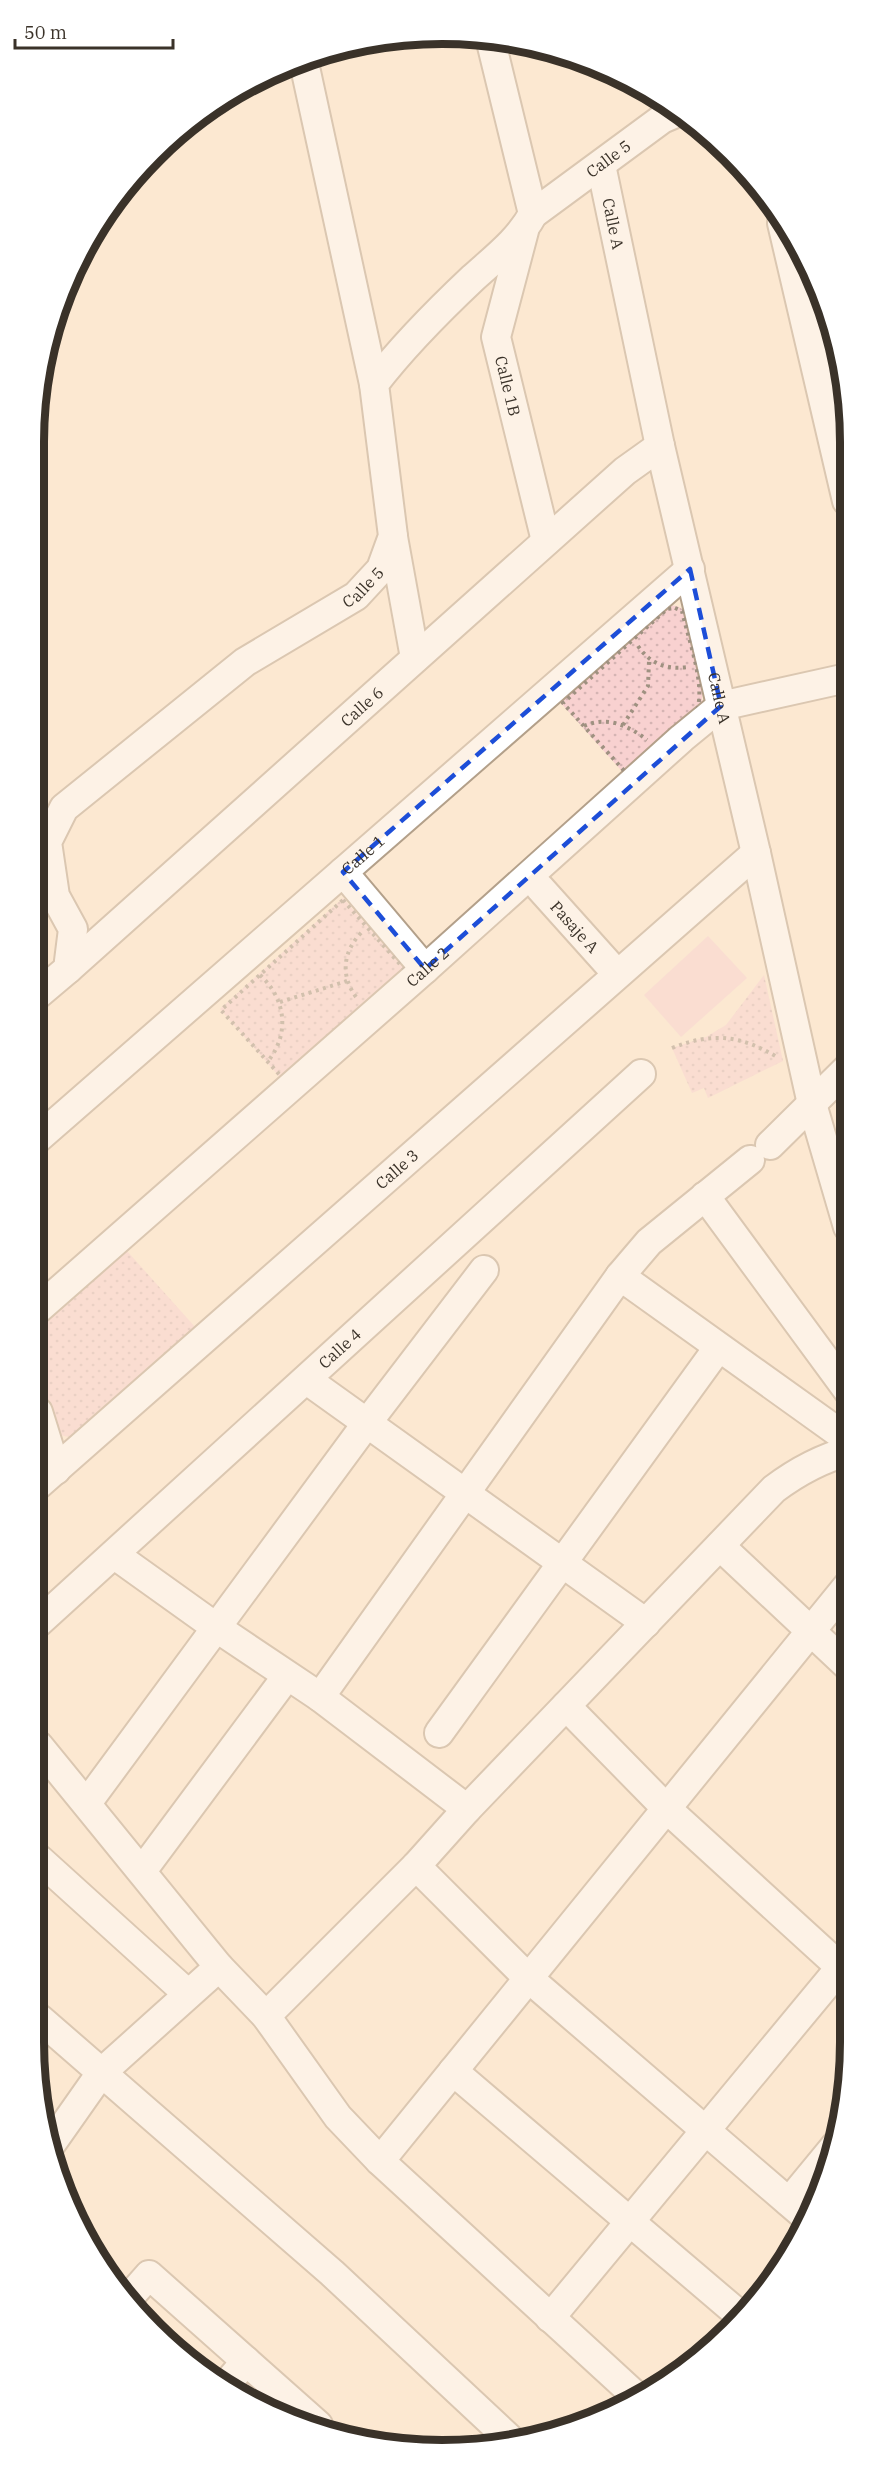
<svg xmlns="http://www.w3.org/2000/svg" width="883" height="2483" font-family="'IBM Plex Serif',serif">
  <style>
    .park { fill: url(#park-dots) }
    .pitch { fill: #f8d1d0 }
    .lines { fill: none; stroke-linecap: round; stroke-linejoin: round }
    .minor-casing { stroke: #b3a08a; stroke-width: 32 }
    .path { stroke: #9f9181; stroke-width: 4; stroke-dasharray: 3 4.5; stroke-linecap: butt }
    .minor { stroke: #fff; stroke-width: 28 }
    .marked { fill: none; stroke: #1d4ed8; stroke-width: 4.5; stroke-dasharray: 12 8; stroke-linejoin: round }
    .labels { text-anchor: middle; stroke-width: 5; stroke-linejoin: round; paint-order: stroke }
    .street-label { font-size: 16px; fill: #3a3229; stroke: #fff }
    .rim { fill: none; stroke: #3a3229; stroke-width: 8 }
  </style>
  <defs>
    <pattern id="park-dots" width="8" height="8" patternUnits="userSpaceOnUse" patternTransform="scale(1.5)"><rect width="8" height="8" fill="#f8d1d0"/><path d="M2 2h.1M6 6h.1" fill="none" stroke="#d5b4b3" stroke-width="1.8" stroke-linecap="round"/></pattern>
  </defs>
  <rect width="100%" height="100%" fill="#fce8d1"/>
  <g class="park">
    <path d="M667,605l10,1 7,4 18,77v16l-74,75 -68,-76z"/>
    <path d="M343,898l64,73 -121,113 -66,-75z"/>
    <path d="M764,975l19,86 -75,37 -4,-10 -12,5 -20,-45 34,-11 20,-12z"/>
    <path d="M127,1251l69,77 -120,107c-8,3 -16,2 -21,-6l-18,-63v-36z"/>
    <path d="M247,2375l49,43 -35,-10 -26,-16z"/>
  </g>
  <path class="pitch" d="M708,936l39,42 -66,59 -37,-42z"/>
  <g class="lines">
    <g class="minor-casing">
      <g id="minor">
        <path d="M490,38l43,176"/>
        <path d="M303,58l71,326"/>
        <path id="s1" d="M601,165l59,281 96,407 56,251 36,123"/>
        <path d="M782,223l65,278"/>
        <path id="s2" d="M524,231l-28,106 50,204"/>
        <path d="M393,537l22,121"/>
        <path d="M343,872l82,97"/>
        <path id="s3" d="M540,888l70,78"/>
        <path id="s4" d="M68,969l557,-498 35,-25"/>
        <path id="s5" d="M36,996l32,-27 5,-40 -18,-33 -8,-54 17,-34 181,-146 111,-66 25,-27 12,-33 -19,-152c29,-38 64,-73 99,-106 22,-20 46,-38 60,-64l129,-95 14,-6"/>
        <path id="s6" d="M36,1140l654,-571"/>
        <path d="M770,1145l78,-77"/>
        <path d="M705,1196l144,196"/>
        <path d="M620,1276l229,164"/>
        <path id="s7" d="M37,1310l388,-341 257,-231 39,-32 126,-28"/>
        <path d="M307,1380l339,243"/>
        <path d="M38,1412l18,58"/>
        <path id="s8" d="M38,1485l718,-632"/>
        <path d="M720,1546l129,121"/>
        <path d="M115,1555l102,73 103,69 147,112"/>
        <path id="s9" d="M38,1623l603,-549"/>
        <path d="M320,1697l300,-421 29,-34 101,-82"/>
        <path d="M566,1706l101,103 183,167"/>
        <path d="M439,1733l279,-385"/>
        <path d="M39,1746l180,221 47,49 72,101 42,44 256,235"/>
        <path d="M87,1803l280,-380 117,-153"/>
        <path d="M40,1860l148,134"/>
        <path d="M416,1866l110,110 279,240"/>
        <path d="M142,1871l145,-195"/>
        <path d="M266,2016l150,-150 51,-57 307,-320c24,-18 46,-30 75,-38"/>
        <path d="M40,2019l292,254 181,169"/>
        <path d="M453,2071l289,246"/>
        <path d="M49,2147l52,-74 118,-106"/>
        <path d="M380,2161l469,-577"/>
        <path d="M789,2202l47,-57"/>
        <path d="M127,2300l22,-25 169,150"/>
        <path d="M550,2318l300,-362"/>
        <path d="M225,2386l21,-25"/>
      </g>
    </g>
    <g class="path">
      <path d="M675,608l7,3c6,28 25,76 14,102l-68,62 -65,-72 104,-94z"/>
      <path d="M638,646c12,18 29,24 50,21"/>
      <path d="M623,725l25,-39 1,-25"/>
      <path d="M584,726c23,-10 44,-1 63,14"/>
      <path d="M343,900l62,70v4l-118,109 -66,-73z"/>
      <path d="M260,975c26,24 30,59 8,86"/>
      <path d="M356,997c-16,-22 -13,-46 6,-65"/>
      <path d="M280,1002l67,-21"/>
      <path d="M672,1048c40,-16 68,-13 105,9"/>
    </g>
    <use href="#minor" class="minor"/>
  </g>
  <path d="M0 0H883V2483H0ZM690,569l31,137 -296,263 -82,-97z" fill="#fce8d1" fill-opacity=".55" fill-rule="evenodd"/>
  <path class="marked" d="M690,569l31,137 -296,263 -82,-97z"/>
  <g class="labels">
    <g class="street-label">
      <text dy="6" stroke="none"><textPath href="#s5" startOffset="1126">Calle 5</textPath></text>
      <text dy="6" stroke="none"><textPath href="#s1" startOffset="60">Calle A</textPath></text>
      <text dy="6" stroke="none"><textPath href="#s2" startOffset="160">Calle 1B</textPath></text>
      <text dy="6" stroke="none"><textPath href="#s5" startOffset="585">Calle 5</textPath></text>
      <text dy="6" stroke="none"><textPath href="#s1" startOffset="546">Calle A</textPath></text>
      <text dy="6" stroke="none"><textPath href="#s4" startOffset="394">Calle 6</textPath></text>
      <text dy="6" stroke="none"><textPath href="#s6" startOffset="434">Calle 1</textPath></text>
      <text dy="6" stroke="none"><textPath href="#s3" startOffset="52">Pasaje A</textPath></text>
      <text dy="6" stroke="none"><textPath href="#s7" startOffset="520">Calle 2</textPath></text>
      <text dy="6" stroke="none"><textPath href="#s8" startOffset="478">Calle 3</textPath></text>
      <text dy="6" stroke="none"><textPath href="#s9" startOffset="408">Calle 4</textPath></text>
    </g>
  </g>
  <path d="M0 0H883V2483H0ZM442 44H442A398 398 0 0 1 840 442V2042A398 398 0 0 1 442 2440H442A398 398 0 0 1 44 2042V442A398 398 0 0 1 442 44Z" fill="#fff" fill-rule="evenodd"/>
  <path class="rim" d="M442 44H442A398 398 0 0 1 840 442V2042A398 398 0 0 1 442 2440H442A398 398 0 0 1 44 2042V442A398 398 0 0 1 442 44Z"/>
  <path d="M15 39v9h158v-9" fill="none" stroke="#3a3229" stroke-width="3"/>
  <text x="24" y="39" font-size="18" fill="#3a3229" stroke="#ffffff" stroke-width="4.5" paint-order="stroke">50 m</text>
</svg>
